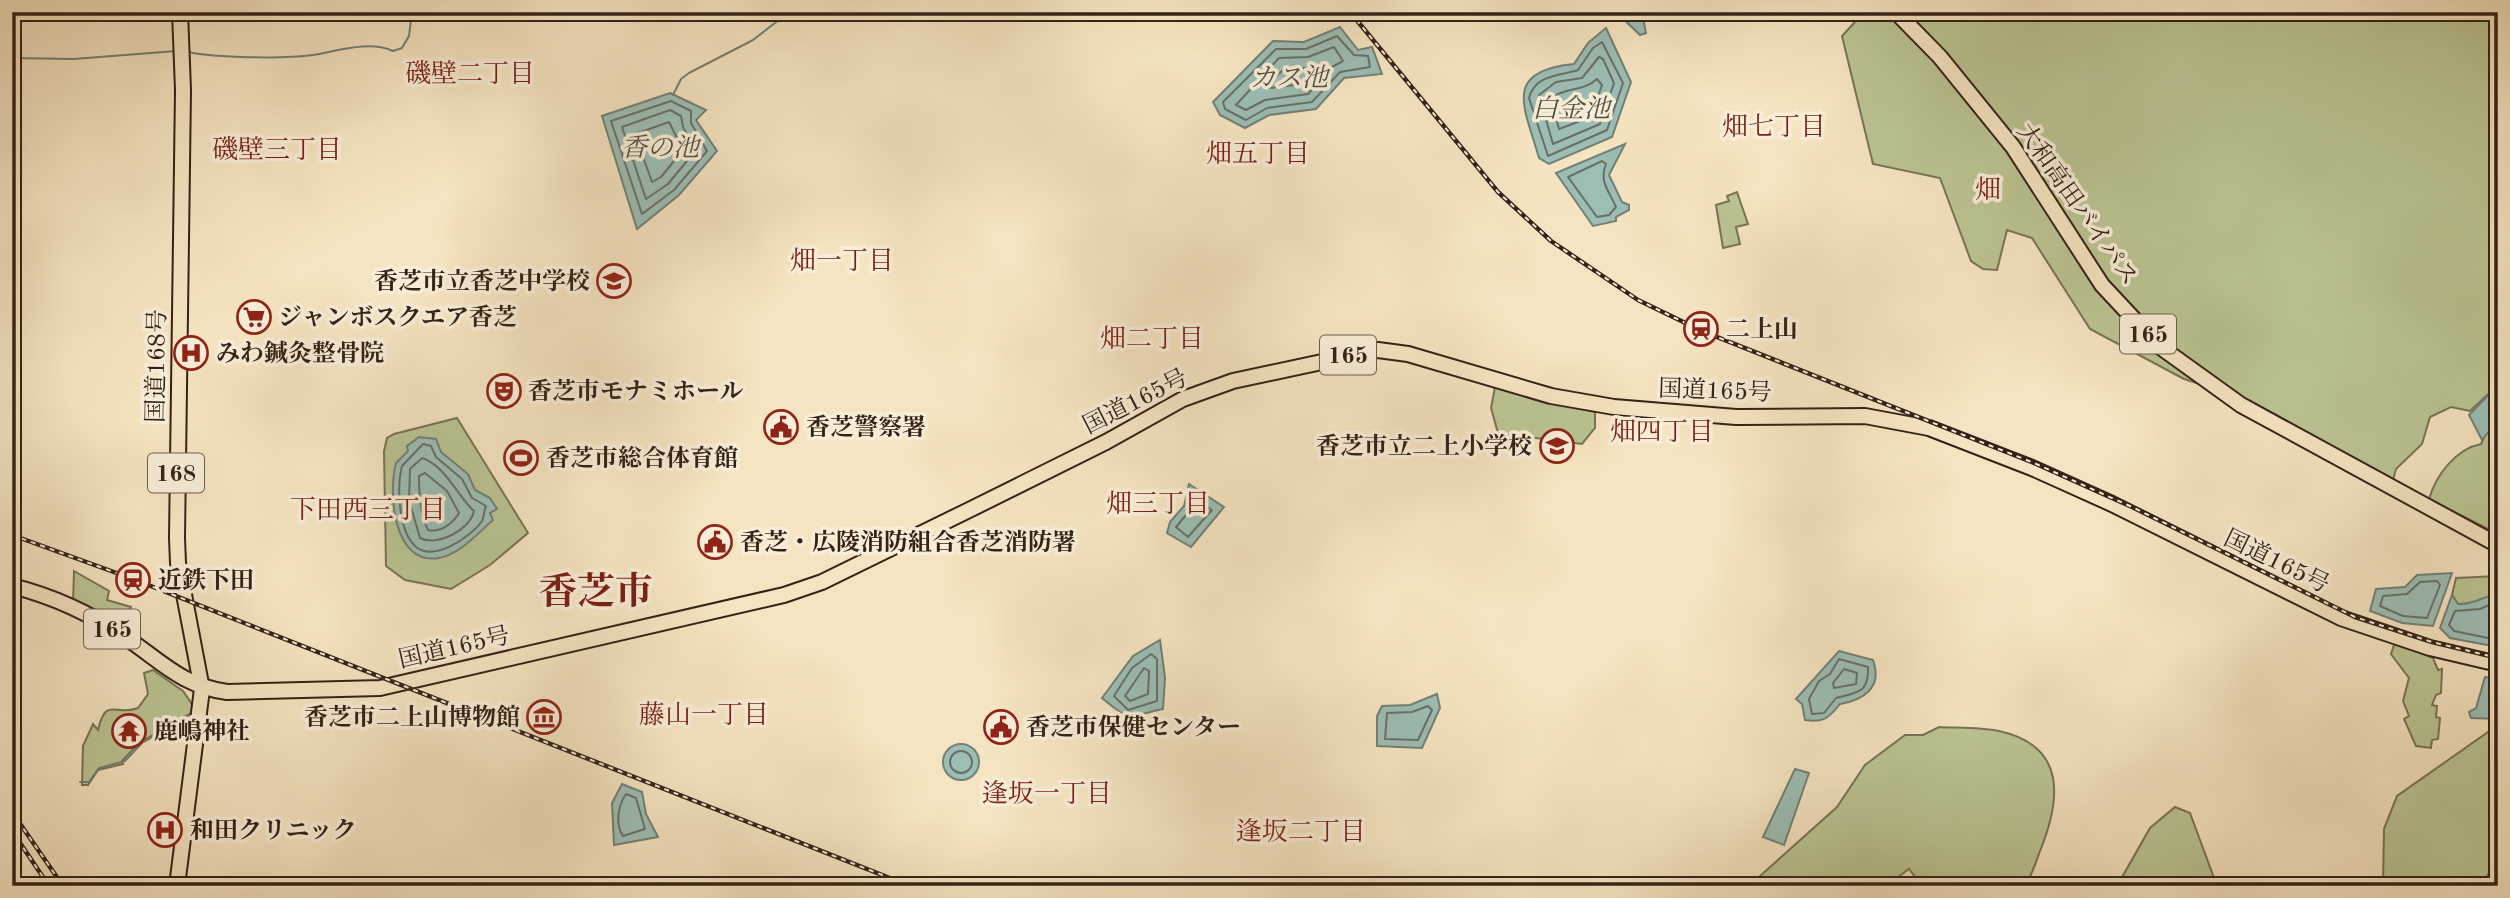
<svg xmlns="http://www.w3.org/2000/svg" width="2510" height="898" font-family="'Old Standard TT','Noto Serif JP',serif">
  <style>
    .green { fill: #bbc493; stroke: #787355; stroke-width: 2 }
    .water { fill: #9cbeb5; stroke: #728076; stroke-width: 2 }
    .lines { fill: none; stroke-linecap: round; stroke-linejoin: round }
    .shore { stroke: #687066; stroke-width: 2 }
    .stream { stroke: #728076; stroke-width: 2 }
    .highway-casing { stroke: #342217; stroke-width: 18 }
    .highway { stroke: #f5e4c1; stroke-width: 14 }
    .rail-casing { stroke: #342217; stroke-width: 4.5 }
    .rail { stroke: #f8edd7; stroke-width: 2; stroke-dasharray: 5; stroke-linecap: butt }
    .labels { text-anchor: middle; stroke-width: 7; stroke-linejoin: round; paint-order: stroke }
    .shield { fill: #f8edd7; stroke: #6f5f51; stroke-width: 2 }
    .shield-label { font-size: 23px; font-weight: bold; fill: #342217 }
    .street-label { font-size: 24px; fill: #342217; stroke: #f8edd7 }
    .poi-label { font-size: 24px; font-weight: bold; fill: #342217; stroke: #f8edd7; text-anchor: start }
    .neighbourhood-label { font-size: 26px; fill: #7a1f14; stroke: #f8edd7 }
    .water-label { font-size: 26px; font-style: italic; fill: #535146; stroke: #f8edd7 }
    .town-label { font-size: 38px; font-weight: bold; fill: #7a1f14; stroke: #f8edd7 }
  </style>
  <rect width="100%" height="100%" fill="#f5e4c1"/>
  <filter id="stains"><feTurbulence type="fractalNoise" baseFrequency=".00286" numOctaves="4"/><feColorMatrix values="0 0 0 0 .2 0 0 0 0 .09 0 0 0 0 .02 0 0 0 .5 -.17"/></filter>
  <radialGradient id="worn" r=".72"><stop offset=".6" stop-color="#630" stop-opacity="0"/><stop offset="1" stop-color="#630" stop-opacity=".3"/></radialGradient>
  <g class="green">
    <path d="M1864,12h634v373l-28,26 -19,-4 -21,10 -8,27 -26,25 -3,11 -161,-86 -48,-15 -94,-50 -58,-91 -25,-8 -10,40 -14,-1 -12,-8 -31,-83 -67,-14 -31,-128z"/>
    <path d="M1737,192l11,32 -12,3 4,17 -17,4 -7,-43 13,-4 -2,-5z"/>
    <path d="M1495,387l100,25v16l-13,16 -84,-11 -7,-25z"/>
    <path d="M457,418l71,115 -38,32 -39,24 -46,-9 -19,-14 -2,-115 3,-13 7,-4z"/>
    <path d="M2498,420v114l-69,-35c7,-24 27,-50 52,-55l8,-17z"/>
    <path d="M74,571l35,20 -2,9 24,7 -8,20 -50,-24z"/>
    <path d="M2498,576v18l-19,9 -21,1 -6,-9 4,-17z"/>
    <path d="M2395,642l38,16 5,12 4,-1 -1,24 -5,2 -4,10 5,1 -1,11 4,1 -2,21 -6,1 -1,8 -15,-2 -12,-27 5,-3 -6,-15 6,-23 -18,-24z"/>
    <path d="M153,670l30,21 11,16 -1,5 -54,31 -17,18 1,3 -25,6 -10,15h-6l1,-39 10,-22 5,6c8,-35 18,-13 40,-22l10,-14 -4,-21z"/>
    <path d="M2498,725v120c-12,13 -1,24 -18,41h-97l1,-57 13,-33z"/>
    <path d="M1939,727c19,1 41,0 60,4 68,15 62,68 41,120 -4,11 -8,24 -15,35h-103l-13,-17 -23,17h-137l88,-79 28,-42 40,-30h18z"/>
    <path d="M2175,807l15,6 27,73h-100l33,-58z"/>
  </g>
  <g class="water">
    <path d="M1616,12h26l4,21 -6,2z"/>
    <path d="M1340,27l18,23 14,-3 10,27 -38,4 -28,31 -47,6 -24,13 -25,-13 -7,-13 60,-61 31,1z"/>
    <path d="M1606,28l25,54 -19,55 -63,27 -10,-6c-14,-50 -38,-87 35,-94l14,-21z"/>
    <path d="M670,93l36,17 -10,10 21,31 -38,44 -42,34 -35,-113z"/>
    <path d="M1625,144l-16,31 13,27 7,3v5l-13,7v4l-23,5 -37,-53z"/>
    <path d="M2498,385v35l-16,20 -13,-25z"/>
    <path d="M419,437l17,2 5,13 27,22 7,16 15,8 7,11 -7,4 3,7c-16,14 -33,34 -54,38 -46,8 -51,-65 -43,-95l12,-12 -1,-5z"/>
    <path d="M1189,484l35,23 -33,40 -24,-14 3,-11 14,-16z"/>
    <path d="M2452,573l-19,53 -31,-3 -32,-12 6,-22 29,-2 12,-12z"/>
    <path d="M2498,594v53l-48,-9 -10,-10 12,-33 6,9c16,1 25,-8 40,-10z"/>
    <path d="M1160,640l5,38 -2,31c-36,7 -29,16 -61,-11l31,-42z"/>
    <path d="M1839,651l34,9c10,28 -10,40 -33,44 -11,14 -17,19 -35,16l-3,-16 -6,-5z"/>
    <path d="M2485,677l13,2v40l-27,-1 -2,-6 7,-4z"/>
    <path d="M1437,694l3,14 -18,40 -45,-2v-30l5,-10 28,-1z"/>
    <circle cx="961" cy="762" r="18"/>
    <path d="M1795,769l14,4 -25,72 -21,-8z"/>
    <path d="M622,784l20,8 4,22 12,23 -44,8 -2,-42z"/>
  </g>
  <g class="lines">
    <g class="shore">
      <path d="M1337,36l17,19 14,1 2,11 -30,5 -28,30 -45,6 -21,12 -21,-11 -2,-7 53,-53h30z"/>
      <path d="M1602,42l21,41 -16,47 -59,26 -19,-58c6,-24 31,-22 49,-28l15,-22z"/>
      <path d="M1334,47l9,14 -11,6 -24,27 -43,6 -19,10 -10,-5 43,-47 29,-1z"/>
      <path d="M1599,57l4,2 11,24 -14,41 -47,20 -14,-49 17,-13 26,-4z"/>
      <path d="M1285,68h25l3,3 -11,13 -32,4 -1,-5z"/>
      <path d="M1597,79l5,6 -11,32 -32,12 -8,-31c14,-11 32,-6 46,-19z"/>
      <path d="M671,101l20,10v12l16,28 -33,39 -32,24 -31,-93z"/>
      <path d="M670,110l11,6 2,11 13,23 -28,34 -22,15 -24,-72z"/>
      <path d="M669,122l14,28 -22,27 -9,5 -17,-48z"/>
      <path d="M1602,161l4,3c-7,18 3,27 10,43l-7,8 -12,2 -29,-40z"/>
      <path d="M423,444l8,2 5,11 26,22 10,19 14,8c-2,4 -2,11 -4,15 -11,16 -49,42 -67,25 -17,-16 -18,-60 -13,-80z"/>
      <path d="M422,458c24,8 35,38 52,53 -4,19 -37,36 -54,27l-11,-38 1,-31z"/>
      <path d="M425,473l22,18 12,22c-6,10 -18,20 -31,17 -8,-15 -9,-36 -9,-54z"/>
      <path d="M1194,498l18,12 -24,27 -12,-10 14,-17z"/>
      <path d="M2437,581l3,4 -13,33 -24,-2 -23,-10 3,-10 24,-2 13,-12z"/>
      <path d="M2498,601l-18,8 -25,2 -6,14 5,6 44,9"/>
      <path d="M1151,654l6,5v42l-29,9 -14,-14 18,-28z"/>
      <path d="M1839,659l29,8c1,27 -11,25 -32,31l-12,15 -12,1 -3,-15 10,-18 11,-7z"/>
      <path d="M1144,668l5,3 -1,23 -18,7 -5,-5z"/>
      <path d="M1844,669l13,4 -1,11 -22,4 -1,-5z"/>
      <path d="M1428,706l4,4 -14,30 -33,-1 2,-26 25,-1z"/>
      <circle cx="961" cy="762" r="11"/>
      <path d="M626,794l10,4 9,31 -22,7c-8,-11 -5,-31 3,-42z"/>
    </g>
    <g class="stream">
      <path d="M188,52c28,6 97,7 125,3 24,-4 57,-15 80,-4l9,-3 7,-12 3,-24"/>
      <path d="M12,58l62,1 102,-8"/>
      <path d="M673,95l8,-16 8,-6 64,-33 36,-28"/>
      <path d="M80,782h9l10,-14 26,-7 17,-18 50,-28"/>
    </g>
    <g class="highway-casing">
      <g id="highway">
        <path d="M1896,12l44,45 73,90 89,138 57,61 82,59 257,140"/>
        <path d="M12,586c40,10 79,28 113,51 36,24 57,49 102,55l153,-4 404,-93 38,-13 141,-69 143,-71 77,-43 50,-18 145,-31 30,4 143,42 63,11 122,10 129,-1 64,12 103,40 80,36 229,114 89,30 68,16"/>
        <path d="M177,886l25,-197 -24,-126 -1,-25 6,-448 -3,-78"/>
      </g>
    </g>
    <use href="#highway" class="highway"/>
    <g class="rail-casing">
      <g id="rail">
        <path d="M1350,12l148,180 53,49 87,59 64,31 332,132 98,44 223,110 77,25 66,16"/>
        <path d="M12,535l121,44 777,307"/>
        <path d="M12,812l51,74"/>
        <path d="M12,831l37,55"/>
      </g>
    </g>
    <use href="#rail" class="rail"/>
  </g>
  <defs>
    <g id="school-ring" transform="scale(1.75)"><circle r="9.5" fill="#f8edd7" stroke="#8f2418" stroke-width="1.5"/><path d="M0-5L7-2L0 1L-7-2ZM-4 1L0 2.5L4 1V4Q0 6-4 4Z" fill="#8f2418"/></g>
    <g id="supermarket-ring" transform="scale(1.75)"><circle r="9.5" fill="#f8edd7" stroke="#8f2418" stroke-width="1.5"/><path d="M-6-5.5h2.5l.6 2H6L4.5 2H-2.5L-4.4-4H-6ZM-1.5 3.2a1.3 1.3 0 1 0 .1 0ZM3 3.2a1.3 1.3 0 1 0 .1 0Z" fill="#8f2418"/></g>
    <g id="station-ring" transform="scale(1.75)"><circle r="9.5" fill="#f8edd7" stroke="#8f2418" stroke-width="1.5"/><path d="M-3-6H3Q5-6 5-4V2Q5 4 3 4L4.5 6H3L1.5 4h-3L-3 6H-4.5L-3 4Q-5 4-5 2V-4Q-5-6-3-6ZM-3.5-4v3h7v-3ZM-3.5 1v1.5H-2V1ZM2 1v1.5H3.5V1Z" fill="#8f2418"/></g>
    <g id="hospital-ring" transform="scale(1.75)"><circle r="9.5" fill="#f8edd7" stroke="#8f2418" stroke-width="1.5"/><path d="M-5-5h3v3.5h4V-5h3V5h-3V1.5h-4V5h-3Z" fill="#8f2418"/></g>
    <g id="theatre-ring" transform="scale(1.75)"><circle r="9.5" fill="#f8edd7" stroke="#8f2418" stroke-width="1.5"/><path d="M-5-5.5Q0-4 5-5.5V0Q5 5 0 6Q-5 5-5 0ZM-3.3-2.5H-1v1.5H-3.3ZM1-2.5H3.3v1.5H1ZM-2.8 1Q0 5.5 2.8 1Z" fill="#8f2418"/></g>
    <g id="civic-ring" transform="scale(1.75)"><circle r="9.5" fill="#f8edd7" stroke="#8f2418" stroke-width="1.5"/><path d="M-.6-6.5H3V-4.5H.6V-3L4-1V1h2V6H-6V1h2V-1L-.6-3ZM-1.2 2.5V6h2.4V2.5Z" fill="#8f2418"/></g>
    <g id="stadium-ring" transform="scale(1.75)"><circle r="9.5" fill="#f8edd7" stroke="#8f2418" stroke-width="1.5"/><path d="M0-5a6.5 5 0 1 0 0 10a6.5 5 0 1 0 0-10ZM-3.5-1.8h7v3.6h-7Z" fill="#8f2418"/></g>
    <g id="museum-ring" transform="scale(1.75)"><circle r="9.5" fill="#f8edd7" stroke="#8f2418" stroke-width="1.5"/><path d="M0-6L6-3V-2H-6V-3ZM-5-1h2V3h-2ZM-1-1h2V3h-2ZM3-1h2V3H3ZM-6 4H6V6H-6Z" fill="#8f2418"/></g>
    <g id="temple-ring" transform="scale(1.75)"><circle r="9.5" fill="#f8edd7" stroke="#8f2418" stroke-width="1.5"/><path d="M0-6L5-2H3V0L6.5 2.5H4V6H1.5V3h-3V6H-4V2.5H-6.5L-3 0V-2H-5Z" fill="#8f2418"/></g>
  </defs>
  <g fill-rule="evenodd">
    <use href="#school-ring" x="614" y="281"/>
    <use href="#supermarket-ring" x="254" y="317"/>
    <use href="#station-ring" x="1701" y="329"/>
    <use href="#hospital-ring" x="191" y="353"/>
    <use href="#theatre-ring" x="504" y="391"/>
    <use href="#civic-ring" x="781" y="427"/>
    <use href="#school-ring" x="1557" y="446"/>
    <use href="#stadium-ring" x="521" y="458"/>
    <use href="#civic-ring" x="715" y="542"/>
    <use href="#station-ring" x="133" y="580"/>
    <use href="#museum-ring" x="544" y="717"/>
    <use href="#civic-ring" x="1001" y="727"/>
    <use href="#temple-ring" x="129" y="731"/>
    <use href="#hospital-ring" x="165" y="830"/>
  </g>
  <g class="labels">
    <g class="shield">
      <rect x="2120" y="314.5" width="56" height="39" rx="5"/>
      <rect x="1320" y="335.5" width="56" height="39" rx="5"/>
      <rect x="148" y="453.5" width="56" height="39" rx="5"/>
      <rect x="84" y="609.5" width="56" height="39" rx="5"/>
    </g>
    <g class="shield-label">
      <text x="2148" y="342">165</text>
      <text x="1348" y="363">165</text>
      <text x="176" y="481">168</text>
      <text x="112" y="637">165</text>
    </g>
    <g class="street-label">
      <text transform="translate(2078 204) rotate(55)" y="8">大和高田バイパス</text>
      <text transform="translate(156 366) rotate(-89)" y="8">国道168号</text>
      <text transform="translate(1715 390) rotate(2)" y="8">国道165号</text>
      <text transform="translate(1135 401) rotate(-27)" y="8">国道165号</text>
      <text transform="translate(2277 561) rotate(26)" y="8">国道165号</text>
      <text transform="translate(454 647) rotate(-13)" y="8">国道165号</text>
    </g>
    <g class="poi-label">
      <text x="590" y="289" text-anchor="end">香芝市立香芝中学校</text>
      <text x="278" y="325">ジャンボスクエア香芝</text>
      <text x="1726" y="337">二上山</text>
      <text x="216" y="361">みわ鍼灸整骨院</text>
      <text x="528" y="399">香芝市モナミホール</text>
      <text x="806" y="435">香芝警察署</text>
      <text x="1532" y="454" text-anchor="end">香芝市立二上小学校</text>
      <text x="546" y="466">香芝市総合体育館</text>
      <text x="740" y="550">香芝・広陵消防組合香芝消防署</text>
      <text x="158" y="588">近鉄下田</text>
      <text x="520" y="725" text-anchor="end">香芝市二上山博物館</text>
      <text x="1026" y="735">香芝市保健センター</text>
      <text x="154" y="739">鹿嶋神社</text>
      <text x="190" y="838">和田クリニック</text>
    </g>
    <g class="neighbourhood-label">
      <text x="470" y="82">磯壁二丁目</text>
      <text x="1774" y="135">畑七丁目</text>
      <text x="277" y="158">磯壁三丁目</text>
      <text x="1258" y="162">畑五丁目</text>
      <text x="1988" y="198">畑</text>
      <text x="842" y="269">畑一丁目</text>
      <text x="1152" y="347">畑二丁目</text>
      <text x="1662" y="440">畑四丁目</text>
      <text x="1158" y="512">畑三丁目</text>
      <text x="368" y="518">下田西三丁目</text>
      <text x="704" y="723">藤山一丁目</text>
      <text x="1047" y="802">逢坂一丁目</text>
      <text x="1301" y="840">逢坂二丁目</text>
    </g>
    <g class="water-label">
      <text x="1289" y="86">カス池</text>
      <text x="1571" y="117">白金池</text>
      <text x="660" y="156">香の池</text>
    </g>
    <g class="town-label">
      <text x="596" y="604">香芝市</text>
    </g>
  </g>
  <rect width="2510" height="898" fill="none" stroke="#f5e4c1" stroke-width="42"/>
  <rect x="14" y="14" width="2482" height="870" fill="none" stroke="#342217" stroke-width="3.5"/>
  <rect x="21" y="21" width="2468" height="856" fill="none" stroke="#342217" stroke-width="2"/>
  <rect width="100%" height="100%" filter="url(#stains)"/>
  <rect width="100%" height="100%" fill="url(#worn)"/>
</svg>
